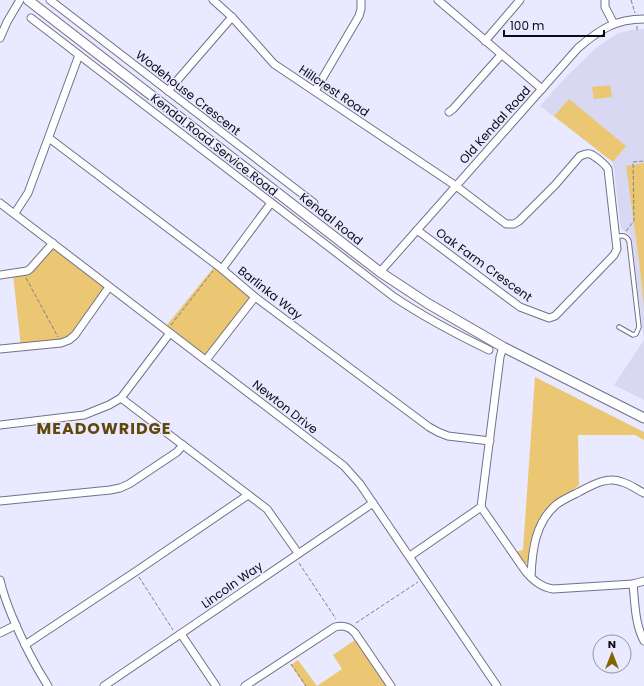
<svg xmlns="http://www.w3.org/2000/svg" width="644" height="686" font-family="Poppins,sans-serif">
  <style>
    .built { fill: #d8d8f2 }
    .green { fill: #ebc773 }
    .lines { fill: none; stroke-linecap: round; stroke-linejoin: round }
    .service-casing { stroke: #717189; stroke-width: 5.5 }
    .minor-casing { stroke: #717189; stroke-width: 9 }
    .secondary-casing { stroke: #717189; stroke-width: 11 }
    .path { stroke: #7f7f8f; stroke-width: 1; stroke-dasharray: 4 2; stroke-linecap: butt }
    .service { stroke: #fff; stroke-width: 3.5 }
    .minor { stroke: #fff; stroke-width: 7 }
    .secondary { stroke: #fff; stroke-width: 9 }
    .labels { text-anchor: middle; stroke-width: 3; stroke-linejoin: round; paint-order: stroke }
    .street-label { font-size: 12px; fill: #0d0c15; stroke: #e9e9ff }
    .district-label { font-size: 16px; font-weight: bold; letter-spacing: 1px; fill: #5f480a; stroke: #e9e9ff }
  </style>
  <rect width="100%" height="100%" fill="#e9e9ff"/>
  <path class="built" d="M644,29v371l-30,-15 30,-45 -13,-104 -10,-8 -8,-66 -73,-56 25,-28 31,-30 22,-15 14,-3z"/>
  <g class="green">
    <path d="M610,85l2,12 -18,2 -2,-12z"/>
    <path d="M569,99l57,47 -13,16 -59,-46z"/>
    <path d="M644,163v144l-4,-39 -14,-102z"/>
    <path d="M53,244l56,43 -37,50 -11,5 -40,5 -8,-73 12,-1z"/>
    <path d="M217,266l32,28v4l-2,4 -40,52h-3l-37,-29 47,-58z"/>
    <path d="M535,377l109,55v8l-9,-5h-57l1,50c-7,7 -16,10 -24,16 -13,9 -22,27 -25,43 -1,6 -1,12 -2,19h-3l-2,-1 -7,-10 7,-2z"/>
    <path d="M355,640l32,46h-82l-14,-21 7,-5 19,26 25,-17 -9,-14z"/>
  </g>
  <g class="lines">
    <g class="service-casing">
      <path id="service" d="M616,237c6,-2 10,-2 13,4l10,86 -3,7 -3,1 -14,-8"/>
    </g>
    <g class="minor-casing">
      <g id="minor">
        <path d="M50,0l264,203"/>
        <path d="M213,0l19,17 42,47 182,122 50,38h8l5,-3 36,-36 25,-29c3,-1 6,-3 10,-2 5,2 15,10 18,15l9,80 -3,6 -59,61 -6,2 -29,-11 -103,-77"/>
        <path d="M438,0l104,89"/>
        <path d="M605,0v7l9,17"/>
        <path d="M31,18l363,279c30,20 62,37 95,53"/>
        <path d="M0,38l7,-16 13,-22"/>
        <path d="M485,41l35,-41"/>
        <path d="M168,91l64,-74"/>
        <path d="M315,91l44,-75 2,-7v-9"/>
        <path d="M449,112l4,-3 48,-54"/>
        <path d="M49,138l173,131 33,28 174,130 9,5 10,4 42,5"/>
        <path d="M0,203l344,263 16,18 137,202"/>
        <path d="M15,213l13,-20 51,-138"/>
        <path d="M222,269l49,-66"/>
        <path d="M380,272l198,-224c21,-18 37,-29 66,-29"/>
        <path d="M0,275l27,-4 3,-2 23,-26"/>
        <path d="M0,349l61,-6 8,-3 6,-5 34,-48"/>
        <path d="M206,360l49,-63"/>
        <path d="M121,398l146,111 31,44"/>
        <path d="M0,425l84,-10 25,-10 12,-7 49,-65"/>
        <path d="M0,501l110,-11 10,-2 9,-4 48,-32 6,-7"/>
        <path d="M481,507l45,65c8,9 15,15 27,17l80,-5 11,-3"/>
        <path d="M410,556l71,-49 19,-150 3,-10"/>
        <path d="M531,577c1,-26 4,-55 26,-73 7,-5 14,-8 22,-12 13,-7 28,-16 43,-10 8,2 15,8 22,11"/>
        <path d="M0,580c3,13 7,24 12,36 10,24 22,48 36,70"/>
        <path d="M633,584c2,19 2,41 11,57"/>
        <path d="M0,633l16,-8"/>
        <path d="M181,634l35,52"/>
        <path d="M25,645l113,-75 110,-75"/>
        <path d="M104,686l269,-183"/>
        <path d="M245,686l90,-59c8,-2 14,-1 20,6l36,53"/>
      </g>
    </g>
    <g class="secondary-casing">
      <path id="secondary" d="M28,0l352,272 47,31 76,44 141,71"/>
    </g>
    <g class="path">
      <path d="M631,0l4,13"/>
      <path d="M637,26v5"/>
      <path d="M626,231l8,-10 -1,-59 11,-1"/>
      <path d="M26,278l32,59"/>
      <path d="M171,325l42,-54"/>
      <path d="M299,563l37,56"/>
      <path d="M139,577l34,53"/>
      <path d="M356,623l62,-41"/>
      <path d="M291,664l15,22"/>
    </g>
    <use href="#service" class="service"/>
    <use href="#minor" class="minor"/>
    <use href="#secondary" class="secondary"/>
  </g>
  <g class="labels">
    <g class="street-label">
      <text transform="translate(334 91) rotate(34)" y="4">Hillcrest Road</text>
      <text transform="translate(188 93) rotate(38)" y="4">Wodehouse Crescent</text>
      <text transform="translate(495 125) rotate(-48)" y="4">Old Kendal Road</text>
      <text transform="translate(214 145) rotate(38)" y="4">Kendal Road Service Road</text>
      <text transform="translate(331 219) rotate(38)" y="4">Kendal Road</text>
      <text transform="translate(484 265) rotate(36)" y="4">Oak Farm Crescent</text>
      <text transform="translate(270 293) rotate(38)" y="4">Barlinka Way</text>
      <text transform="translate(285 407) rotate(38)" y="4">Newton Drive</text>
      <text transform="translate(232 585) rotate(-35)" y="4">Lincoln Way</text>
    </g>
    <g class="district-label">
      <text x="104" y="434">MEADOWRIDGE</text>
    </g>
  </g>
  <g transform="translate(612 654)"><circle r="19" fill="#e9e9ff" stroke="#9191a1"/>
  <path d="M0-3L7 15L0 10L-7 15Z" fill="#846500"/>
  <text y="-6" font-size="11" font-weight="bold" text-anchor="middle" fill="#0d0c15">N</text>
  </g>
  <path d="M504 30v6h100v-6" fill="none" stroke="#0d0c15" stroke-width="2"/>
  <text x="510" y="30" font-size="12" fill="#0d0c15" stroke="#e9e9ff" stroke-width="3" paint-order="stroke">100 m</text>
</svg>
